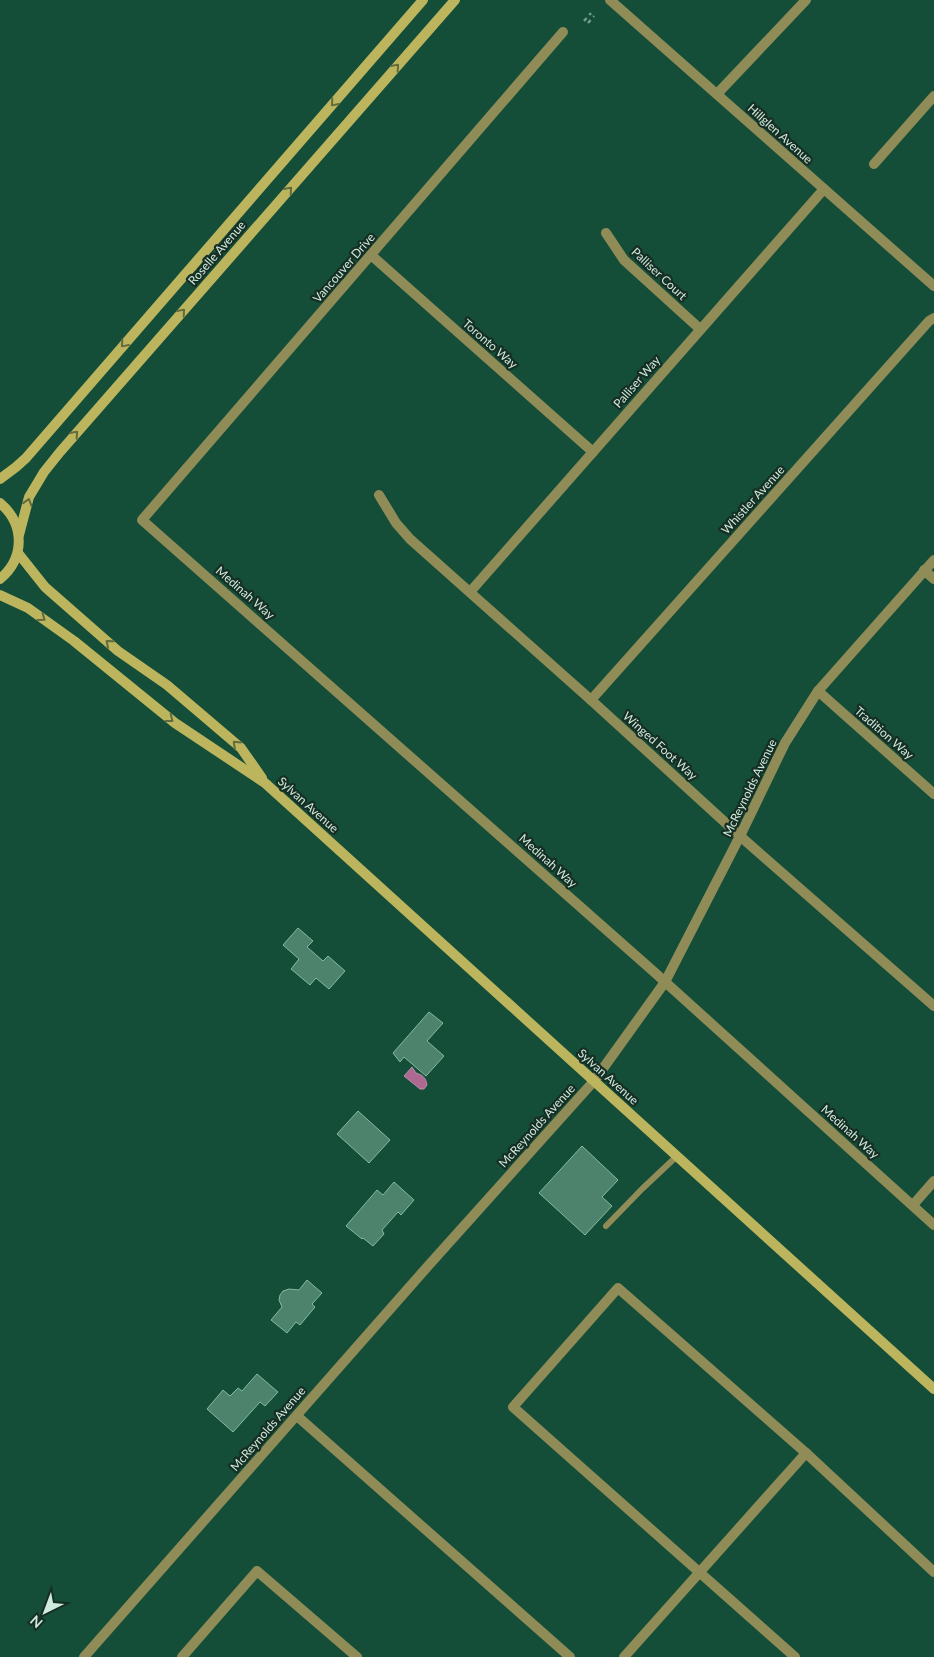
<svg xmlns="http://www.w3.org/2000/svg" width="934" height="1657" font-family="Lato,sans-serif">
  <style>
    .water { fill: #ad6991; stroke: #b790a8 }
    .building { fill: #4d836c; stroke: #83bba1 }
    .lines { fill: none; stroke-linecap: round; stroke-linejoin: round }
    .path { stroke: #739e8c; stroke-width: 2.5; stroke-dasharray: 4 4; stroke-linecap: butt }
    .service { stroke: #908c57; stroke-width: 6 }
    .minor { stroke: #908c57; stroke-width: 10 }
    .tertiary { stroke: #908c57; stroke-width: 10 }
    .secondary { stroke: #bcb55e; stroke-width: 10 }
    .oneway { stroke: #616b3e }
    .labels { text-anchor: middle; stroke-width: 4.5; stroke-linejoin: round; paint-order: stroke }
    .street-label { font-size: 12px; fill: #cfebdd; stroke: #172e24 }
  </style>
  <rect width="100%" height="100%" fill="#144d38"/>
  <path class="water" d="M412,1067l4,6c7,2 10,5 11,12l-3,4h-4l-16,-13z"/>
  <g class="building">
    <path d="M298,928l15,13 -6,6 16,14 5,-5 17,15 -16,18 -13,-11 -6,7 -19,-16 8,-10 -16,-14z"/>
    <path d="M429,1012l14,11 -16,18 17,15 -18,20 -22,-19 -4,5 -7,-9z"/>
    <path d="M358,1111l32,29 -21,23 -32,-29z"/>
    <path d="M582,1146l36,34 -16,17 10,9 -27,29 -46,-42z"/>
    <path d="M394,1182l20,18 -13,15 -3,-3 -16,18 2,4 -11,12 -10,-8 -1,1 -16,-13 31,-36 6,5z"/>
    <path d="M307,1280l15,13 -10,11 3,3 -15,18 -4,-3 -9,11 -16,-13 11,-13 -3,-7 1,-5 3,-4 6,-2 10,1z"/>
    <path d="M257,1374l21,18 -13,14 -5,-4 -27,30 -26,-23 16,-19 7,6 8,-8 4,3z"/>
  </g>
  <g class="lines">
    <g class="path">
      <path d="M584,21l7,-8"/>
      <path d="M588,23l6,-7"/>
    </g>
    <path class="service" d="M606,1226l36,-37 35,-33"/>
    <g class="minor">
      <path d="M563,32l-421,488 511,451 281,254"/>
      <path d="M717,94l89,-94"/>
      <path d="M874,164l60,-68"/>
      <path d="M606,233l18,27 76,69"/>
      <path d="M371,255l222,197"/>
      <path d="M379,495l17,28 14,16 181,161 149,136 194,170"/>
      <path d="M924,570l10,9"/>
      <path d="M470,592l354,-403"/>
      <path d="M818,691l116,103"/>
      <path d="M591,700l338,-379 5,-3"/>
      <path d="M913,1205l21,-24"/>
      <path d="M297,1416l273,241"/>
      <path d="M806,1453l128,119"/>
      <path d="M84,1657l344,-391 166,-185 71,-99 75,-146 45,-93 33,-52 116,-131"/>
      <path d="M182,1657l75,-86 100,86"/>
      <path d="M624,1657l182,-204 -188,-165 -105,119 282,250"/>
    </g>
    <path class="tertiary" d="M610,0l324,286"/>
    <g class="secondary">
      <path d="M0,479l16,-12 10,-9 397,-458"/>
      <path d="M0,503c25,21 25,55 0,76"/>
      <path d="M19,535l10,-38 15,-25 16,-20 395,-452"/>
      <path d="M18,553l27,34 73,64 49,34 74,63 21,30"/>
      <path d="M0,595l28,13 46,33 101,82 90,60 669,606"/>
    </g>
  </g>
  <defs><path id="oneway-chevron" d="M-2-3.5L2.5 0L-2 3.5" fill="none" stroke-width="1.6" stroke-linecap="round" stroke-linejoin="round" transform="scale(1.25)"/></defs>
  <g class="oneway">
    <use href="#oneway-chevron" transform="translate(396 67) rotate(-49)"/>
    <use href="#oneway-chevron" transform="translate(334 103) rotate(131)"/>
    <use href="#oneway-chevron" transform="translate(289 190) rotate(-49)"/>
    <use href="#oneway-chevron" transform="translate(182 312) rotate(-49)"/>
    <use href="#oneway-chevron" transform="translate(124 344) rotate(131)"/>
    <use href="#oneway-chevron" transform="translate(75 434) rotate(-49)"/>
    <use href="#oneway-chevron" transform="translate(28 502) rotate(-73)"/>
    <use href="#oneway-chevron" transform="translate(42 618) rotate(36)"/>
    <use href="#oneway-chevron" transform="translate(109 643) rotate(-139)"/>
    <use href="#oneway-chevron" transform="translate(170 719) rotate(38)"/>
    <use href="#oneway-chevron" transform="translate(236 744) rotate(-137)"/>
  </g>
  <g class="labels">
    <g class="street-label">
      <text transform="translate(780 134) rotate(42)" y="4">Hillglen Avenue</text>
      <text transform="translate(217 253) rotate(-49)" y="4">Roselle Avenue</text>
      <text transform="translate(344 268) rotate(-49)" y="4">Vancouver Drive</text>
      <text transform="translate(659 274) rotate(43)" y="4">Palliser Court</text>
      <text transform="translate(490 344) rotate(41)" y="4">Toronto Way</text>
      <text transform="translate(637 382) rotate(-49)" y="4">Palliser Way</text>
      <text transform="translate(753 500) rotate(-48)" y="4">Whistler Avenue</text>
      <text transform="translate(245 593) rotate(41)" y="4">Medinah Way</text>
      <text transform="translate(884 733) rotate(41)" y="4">Tradition Way</text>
      <text transform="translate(660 746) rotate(42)" y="4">Winged Foot Way</text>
      <text transform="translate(750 788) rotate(-64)" y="4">McReynolds Avenue</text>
      <text transform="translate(308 805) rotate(42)" y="4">Sylvan Avenue</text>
      <text transform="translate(548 861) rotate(42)" y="4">Medinah Way</text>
      <text transform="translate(608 1077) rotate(42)" y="4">Sylvan Avenue</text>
      <text transform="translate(537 1126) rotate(-48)" y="4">McReynolds Avenue</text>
      <text transform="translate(850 1132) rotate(42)" y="4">Medinah Way</text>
      <text transform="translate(268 1429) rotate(-49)" y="4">McReynolds Avenue</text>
    </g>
  </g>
  <g transform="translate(45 1612) rotate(222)" stroke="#172e24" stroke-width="4" paint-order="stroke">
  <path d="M0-4L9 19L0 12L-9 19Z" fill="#cfebdd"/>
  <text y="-8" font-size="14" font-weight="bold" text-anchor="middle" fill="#cfebdd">N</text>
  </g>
</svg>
